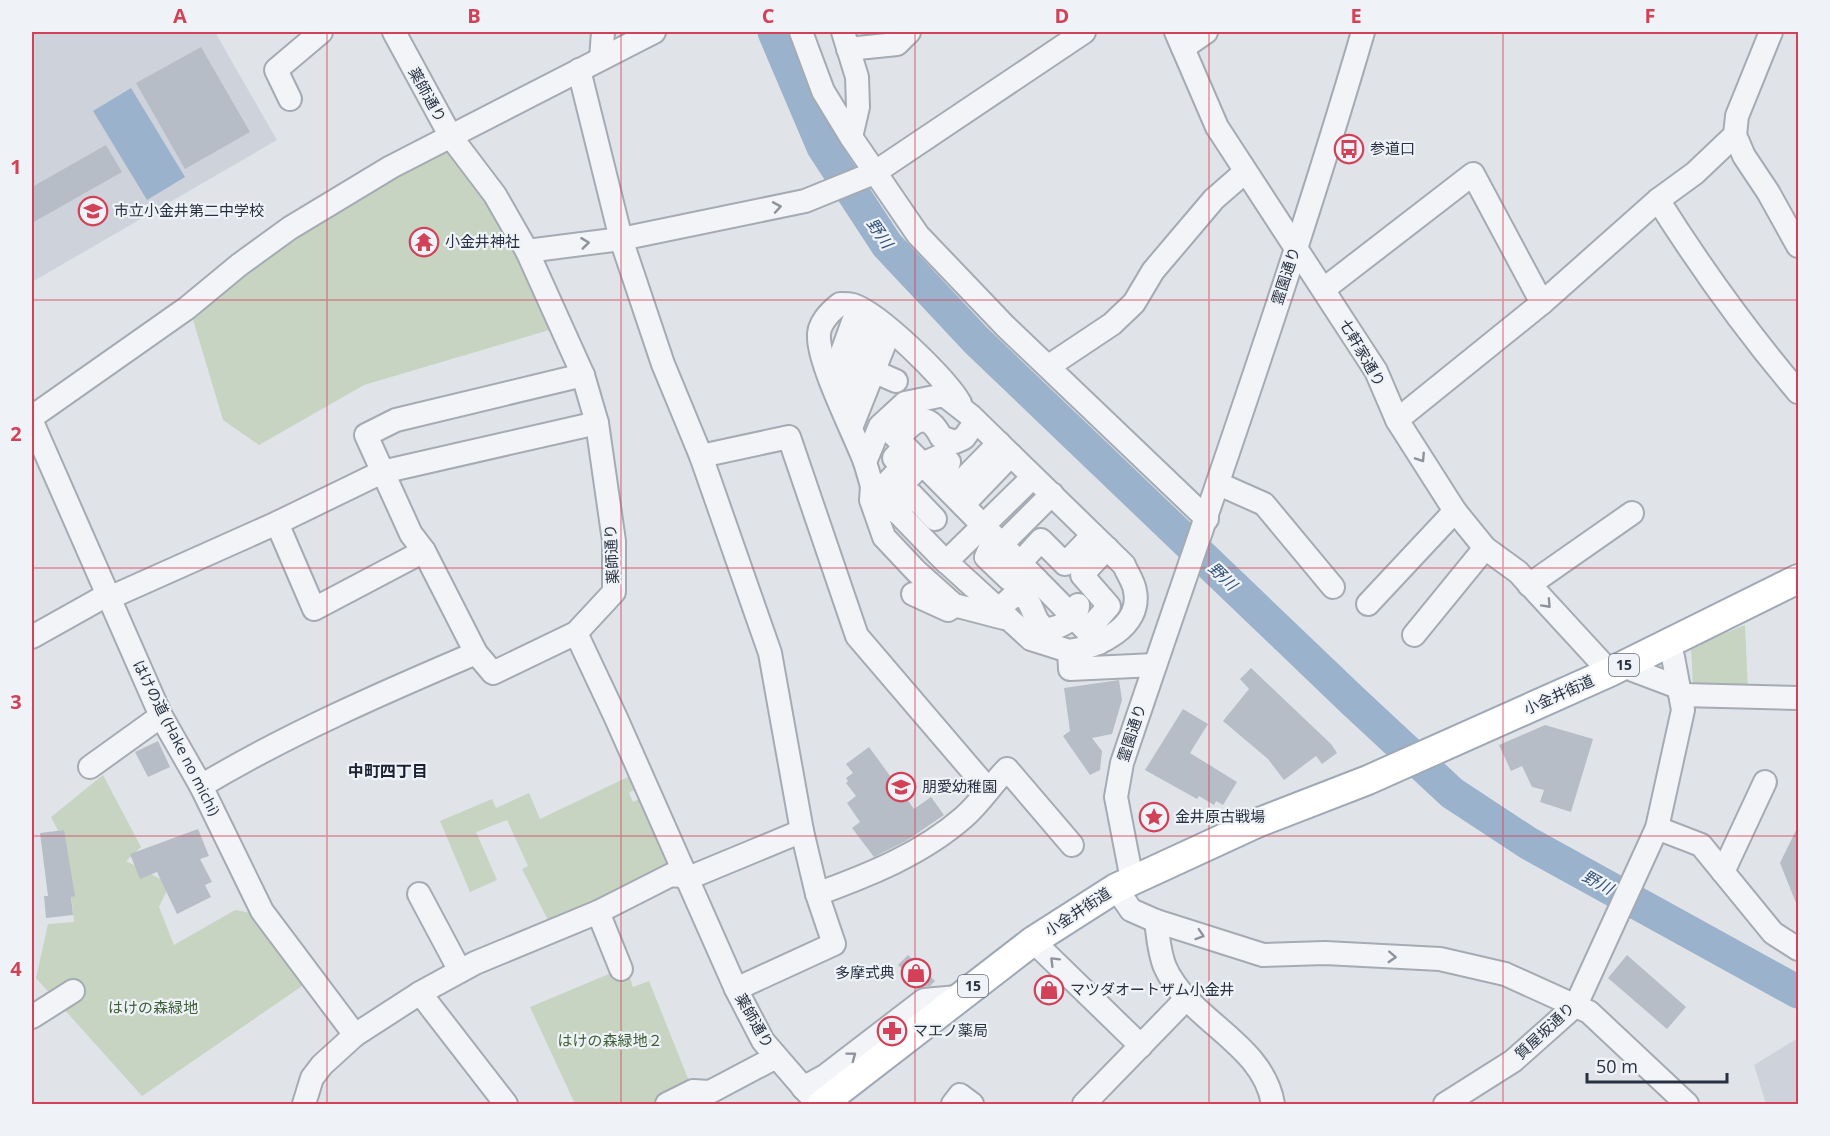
<svg xmlns="http://www.w3.org/2000/svg" width="1830" height="1136" font-family="'Open Sans','Noto Sans JP',sans-serif">
  <style>
    .built { fill: #ced3db }
    .green { fill: #c6d4c1 }
    .water { fill: #9ab2cb }
    .lines { fill: none; stroke-linecap: round; stroke-linejoin: round }
    .river { stroke: #9ab2cb; stroke-width: 33 }
    .building { fill: #b7bdc6 }
    .minor-casing { stroke: #a5abb3; stroke-width: 26 }
    .major-casing { stroke: #9fa8b5; stroke-width: 32 }
    .minor { stroke: #f3f4f7; stroke-width: 22 }
    .major { stroke: #fff; stroke-width: 28 }
    .oneway { stroke: #8e929c }
    .grid { fill: none; stroke: #d24157; stroke-width: 1.5; stroke-opacity: 0.55 }
    .labels { text-anchor: middle; stroke-width: 4.5; stroke-linejoin: round; paint-order: stroke }
    .shield { fill: #eff3f7; stroke: #646b78; stroke-width: 1.5 }
    .shield-label { font-size: 14px; font-weight: bold; fill: #283141 }
    .street-label { font-size: 15px; fill: #283141; stroke: #eff3f7 }
    .poi-label { font-size: 15px; fill: #283141; stroke: #eff3f7; text-anchor: start }
    .park-label { font-size: 15px; fill: #3d5d35; stroke: #eff3f7 }
    .water-label { font-size: 16px; font-style: italic; fill: #315077; stroke: #eff3f7 }
    .neighbourhood-label { font-size: 16px; font-weight: bold; fill: #1a2232; stroke: #eff3f7 }
    .neatline { fill: none; stroke: #d24157; stroke-width: 2 }
    .grid-label { font-size: 20px; text-anchor: middle; font-weight: bold; fill: #d24157 }
  </style>
  <rect width="100%" height="100%" fill="#e0e4e9"/>
  <g class="built">
    <path d="M32,32h183l62,108 -245,142z"/>
    <path d="M1798,1038v66h-32l-12,-39z"/>
  </g>
  <g class="green">
    <path d="M450,143l40,54 66,131 -192,57 -105,60 -36,-25 -32,-107 50,-44z"/>
    <path d="M1745,625l3,66 -55,-4 -2,-40z"/>
    <path d="M103,775l38,72 -15,14 44,23 -11,23 15,38 61,-35 21,4 49,70 -163,112 -106,-118 12,-54 26,-2 -8,-76 -15,-29z"/>
    <path d="M632,775l6,12 -9,6 4,9 11,-5 26,59 -1,10 -120,56 -27,-53 6,-3 -21,-46 -31,12 21,48 -27,12 -30,-71 52,-22 4,9 33,-15 11,26z"/>
    <path d="M621,969h6l6,18 16,-6 44,110 -26,13h-92l-45,-97z"/>
  </g>
  <path class="water" d="M131,88l54,89 -38,23 -54,-89z"/>
  <g class="lines">
    <path class="river" d="M774,32l49,115 64,98 89,95 376,360 100,93 76,50 270,149"/>
  </g>
  <g class="building">
    <path d="M201,47l49,85 -65,37 -49,-86z"/>
    <path d="M106,145l16,27 -90,51v-36z"/>
    <path d="M1251,668l80,76 6,9 -15,11 -6,-8 -32,24 -16,-21 -45,-38 26,-32 -9,-10z"/>
    <path d="M1119,680l3,20 -10,34 -20,4 10,13 -2,19 -10,5 -27,-39 7,-5 -6,-43z"/>
    <path d="M1183,709l25,15 -18,29 47,29 -14,23 -7,-4 -2,4 -15,-9 -2,3 -52,-29z"/>
    <path d="M1545,725l48,14 -22,73 -31,-10 4,-12 -12,-3 -10,-21 -11,5 -12,-26z"/>
    <path d="M158,741l12,26 -22,10 -13,-25z"/>
    <path d="M869,747l45,62 17,-12 13,18 -38,26 -32,16 -22,-29 8,-6 -13,-19 9,-7 -10,-13 2,-2 -2,-3 7,-5 -7,-9z"/>
    <path d="M1798,826v82l-18,-45z"/>
    <path d="M198,829l11,27 -9,3 12,23 -7,3 6,12 -34,17 -20,-42 -17,7 -10,-25z"/>
    <path d="M64,830l11,66 -4,1 2,18 -27,3 -2,-22h4l-8,-63z"/>
    <path d="M908,955l27,26 -5,5 -9,1 -23,-22z"/>
    <path d="M1627,955l59,52 -19,22 -59,-51z"/>
  </g>
  <g class="lines">
    <g class="minor-casing">
      <g id="minor">
        <path d="M394,32l57,105 44,58 32,56 56,124 14,48 17,118v51l-38,41 40,85 120,271 27,52 45,52"/>
        <path d="M801,32l22,59 28,46 67,98 87,91 202,193"/>
        <path d="M843,32l14,45 1,30 -7,30"/>
        <path d="M1176,32l41,95 159,244 21,49 58,91 30,37 33,24 92,100"/>
        <path d="M1771,32l-34,84 -2,19 9,21 24,36 30,54"/>
        <path d="M1183,48l23,-16"/>
        <path d="M848,49l49,-5 12,-12"/>
        <path d="M601,59l2,-27"/>
        <path d="M579,70l42,169 42,125 38,92 69,197 32,178 15,63 17,50 -98,45"/>
        <path d="M290,99l-14,-29 45,-38"/>
        <path d="M1658,200c43,68 88,131 140,192"/>
        <path d="M527,251l94,-12 184,-38 69,-28 210,-141"/>
        <path d="M1324,289l149,-115 69,129"/>
        <path d="M1049,366l63,-42 22,-21 19,-32 61,-72 31,-27"/>
        <path d="M873,371l23,10"/>
        <path d="M832,380l26,-72"/>
        <path d="M842,404l32,-86"/>
        <path d="M32,417l155,-109 52,-43 51,-37 101,-61 263,-135"/>
        <path d="M1397,420l145,-117 116,-103 37,-27 40,-38"/>
        <path d="M32,422l129,294 40,70 61,125 93,124"/>
        <path d="M883,424l216,219"/>
        <path d="M851,428l39,-98"/>
        <path d="M898,439c15,-18 29,-30 43,-2l14,5 9,-4 12,-17"/>
        <path d="M701,456l88,-19 68,199 130,152"/>
        <path d="M865,462c-12,-31 -44,-93 -46,-123 -2,-15 11,-27 21,-35 4,0 9,0 13,1 27,9 93,74 107,98"/>
        <path d="M1219,484l45,20 69,83"/>
        <path d="M885,485l17,-18 -8,-9 11,-12"/>
        <path d="M872,486l-1,14 13,37 32,34 38,34 50,13"/>
        <path d="M951,492l48,-49"/>
        <path d="M886,501l36,-37 20,-9 7,7 -7,21"/>
        <path d="M963,505l48,-50"/>
        <path d="M897,512l15,-17 23,24"/>
        <path d="M277,523l37,86 110,-58"/>
        <path d="M995,537l-9,20 23,22 28,1"/>
        <path d="M1002,544l50,-50"/>
        <path d="M946,562l87,-85"/>
        <path d="M1020,563l21,-23 24,24 28,-29"/>
        <path d="M1529,585l103,-72"/>
        <path d="M913,594l35,16 3,-2"/>
        <path d="M109,598l168,-75 105,-51 215,-49"/>
        <path d="M1368,604l87,-93"/>
        <path d="M998,610l14,-13 11,-2c12,10 9,28 24,34 14,-1 31,-11 31,-24"/>
        <path d="M1087,631l22,-25 -27,-31 25,-27"/>
        <path d="M576,633l-83,40 -17,-20 -52,-102 -13,-17 -45,-99 30,-15 187,-45"/>
        <path d="M1414,635l71,-87"/>
        <path d="M32,637l75,-42"/>
        <path d="M1069,651c29,-4 73,-24 66,-60 -1,-9 -8,-18 -11,-26l-153,-149 -27,-21 -39,8 -25,23 -15,36 7,24 69,71 90,82 38,12 1,18 85,-4"/>
        <path d="M1629,662l4,8 45,17"/>
        <path d="M1682,695l116,3"/>
        <path d="M90,767l71,-51"/>
        <path d="M201,786c87,-52 181,-93 275,-133"/>
        <path d="M1657,828l44,17 72,88 25,16"/>
        <path d="M1723,872l42,-90"/>
        <path d="M1132,880l-16,-83 6,-34c82,-243 169,-485 241,-731"/>
        <path d="M1116,888l15,22 25,11 107,34 62,-2 115,6 65,15 84,38 98,92"/>
        <path d="M419,894l41,77"/>
        <path d="M817,894c52,-19 105,-40 147,-77 16,-14 28,-33 43,-48l65,76"/>
        <path d="M598,912l23,57"/>
        <path d="M1156,921c2,14 3,32 9,46 24,54 98,76 108,137"/>
        <path d="M1033,941l108,105"/>
        <path d="M420,993l86,111"/>
        <path d="M32,1017l41,-26"/>
        <path d="M803,1088l22,-12 99,-76 34,-3"/>
        <path d="M304,1104l8,-26 10,-13 33,-30 65,-42 55,-30 123,-51 73,-37 20,2 111,-46"/>
        <path d="M667,1104l26,-13 17,1 66,-35"/>
        <path d="M953,1104l7,-9 12,9"/>
        <path d="M1084,1104l104,-107"/>
        <path d="M1445,1104l68,-43 63,-56 81,-177 26,-118 -10,-53 -7,-13"/>
      </g>
    </g>
    <g class="major-casing">
      <path id="major" d="M822,1104l211,-163 83,-53 141,-65 111,-43 242,-108 188,-93"/>
    </g>
    <use href="#minor" class="minor"/>
    <use href="#major" class="major"/>
  </g>
  <defs><path id="oneway-chevron" d="M-2-3.5L2.5 0L-2 3.5" fill="none" stroke-width="1.6" stroke-linecap="round" stroke-linejoin="round" transform="scale(1.5)"/></defs>
  <g class="oneway">
    <use href="#oneway-chevron" transform="translate(777 207) rotate(-10)"/>
    <use href="#oneway-chevron" transform="translate(585 243) rotate(-7)"/>
    <use href="#oneway-chevron" transform="translate(1421 458) rotate(57)"/>
    <use href="#oneway-chevron" transform="translate(1547 604) rotate(47)"/>
    <use href="#oneway-chevron" transform="translate(1200 935) rotate(18)"/>
    <use href="#oneway-chevron" transform="translate(1392 957) rotate(3)"/>
    <use href="#oneway-chevron" transform="translate(1054 961) rotate(-135)"/>
    <use href="#oneway-chevron" transform="translate(852 1056) rotate(-37)"/>
  </g>
  <path class="grid" d="M327,32v1072M621,32v1072M915,32v1072M1209,32v1072M1503,32v1072M32,300h1766M32,568h1766M32,836h1766"/>
  <defs>
    <g id="bus-ring" transform="scale(1.5)"><circle r="9.5" fill="#eff3f7" stroke="#d24157" stroke-width="1.5"/><path d="M-5-6H5V4H4V6H2V4H-2V6H-4V4H-5ZM-3.5-4V0h7V-4ZM-3.5 1.2v1.5H-2V1.2ZM2 1.2v1.5H3.5V1.2Z" fill="#d24157"/></g>
    <g id="school-ring" transform="scale(1.5)"><circle r="9.5" fill="#eff3f7" stroke="#d24157" stroke-width="1.5"/><path d="M0-5L7-2L0 1L-7-2ZM-4 1L0 2.5L4 1V4Q0 6-4 4Z" fill="#d24157"/></g>
    <g id="temple-ring" transform="scale(1.5)"><circle r="9.5" fill="#eff3f7" stroke="#d24157" stroke-width="1.5"/><path d="M0-6L5-2H3V0L6.5 2.5H4V6H1.5V3h-3V6H-4V2.5H-6.5L-3 0V-2H-5Z" fill="#d24157"/></g>
    <g id="sight-ring" transform="scale(1.5)"><circle r="9.5" fill="#eff3f7" stroke="#d24157" stroke-width="1.5"/><path d="M0-6L1.8-2.2L6-1.7L2.9 1.2L3.7 5.4L0 3.3L-3.7 5.4L-2.9 1.2L-6-1.7L-1.8-2.2Z" fill="#d24157"/></g>
    <g id="shop-ring" transform="scale(1.5)"><circle r="9.5" fill="#eff3f7" stroke="#d24157" stroke-width="1.5"/><path d="M-5-2.5h2.3a2.7 3.5 0 0 1 5.4 0H5L5.5 6h-11ZM-1.5-2.5h3a1.5 2.3 0 0 0-3 0Z" fill="#d24157"/></g>
    <g id="pharmacy-ring" transform="scale(1.5)"><circle r="9.5" fill="#eff3f7" stroke="#d24157" stroke-width="1.5"/><path d="M-2-6h4v4h4v4h-4v4h-4v-4h-4v-4h4Z" fill="#d24157"/></g>
  </defs>
  <g fill-rule="evenodd">
    <use href="#bus-ring" x="1349" y="149"/>
    <use href="#school-ring" x="93" y="211"/>
    <use href="#temple-ring" x="424" y="242"/>
    <use href="#school-ring" x="901" y="787"/>
    <use href="#sight-ring" x="1154" y="817"/>
    <use href="#shop-ring" x="916" y="973"/>
    <use href="#shop-ring" x="1049" y="990"/>
    <use href="#pharmacy-ring" x="892" y="1031"/>
  </g>
  <g class="labels">
    <g class="shield">
      <rect x="1609" y="654" width="30" height="22" rx="4.5"/>
      <rect x="958" y="975" width="30" height="22" rx="4.5"/>
    </g>
    <g class="shield-label">
      <text x="1624" y="670">15</text>
      <text x="973" y="991">15</text>
    </g>
    <g class="street-label">
      <text transform="translate(427 95) rotate(61)" y="5">薬師通り</text>
      <text transform="translate(1286 276) rotate(-72)" y="5">霊園通り</text>
      <text transform="translate(1362 353) rotate(60)" y="5">七軒家通り</text>
      <text transform="translate(612 554) rotate(-93)" y="5">薬師通り</text>
      <text transform="translate(1559 695) rotate(-24)" y="5">小金井街道</text>
      <text transform="translate(1132 733) rotate(-72)" y="5">霊園通り</text>
      <text transform="translate(176 738) rotate(63)" y="5">はけの道 (Hake no michi)</text>
      <text transform="translate(1078 912) rotate(-33)" y="5">小金井街道</text>
      <text transform="translate(754 1021) rotate(60)" y="5">薬師通り</text>
      <text transform="translate(1545 1031) rotate(-43)" y="5">質屋坂通り</text>
    </g>
    <g class="poi-label">
      <text x="1370" y="154">参道口</text>
      <text x="114" y="216">市立小金井第二中学校</text>
      <text x="445" y="247">小金井神社</text>
      <text x="922" y="792">朋愛幼稚園</text>
      <text x="1175" y="822">金井原古戦場</text>
      <text x="895" y="978" text-anchor="end">多摩式典</text>
      <text x="1070" y="995">マツダオートザム小金井</text>
      <text x="913" y="1036">マエノ薬局</text>
    </g>
    <g class="park-label">
      <text x="153" y="1013">はけの森緑地</text>
      <text x="610" y="1046">はけの森緑地２</text>
    </g>
    <g class="water-label">
      <text transform="translate(880 233) rotate(55)" y="6">野川</text>
      <text transform="translate(1223 576) rotate(44)" y="6">野川</text>
      <text transform="translate(1598 882) rotate(29)" y="6">野川</text>
    </g>
    <g class="neighbourhood-label">
      <text x="388" y="777">中町四丁目</text>
    </g>
  </g>
  <rect width="1830" height="1136" fill="none" stroke="#eff3f7" stroke-width="66"/>
  <path d="M1587 1073v9h140v-9" fill="none" stroke="#283141" stroke-width="3"/>
  <text x="1596" y="1073" font-size="18" fill="#283141" stroke="#eff3f7" stroke-width="4.5" paint-order="stroke">50 m</text>
  <rect x="33" y="33" width="1764" height="1070" class="neatline"/>
  <g class="grid-label">
    <text x="180" y="23">A</text>
    <text x="474" y="23">B</text>
    <text x="768" y="23">C</text>
    <text x="1062" y="23">D</text>
    <text x="1356" y="23">E</text>
    <text x="1650" y="23">F</text>
    <text x="16" y="174">1</text>
    <text x="16" y="441">2</text>
    <text x="16" y="709">3</text>
    <text x="16" y="976">4</text>
  </g>
</svg>
